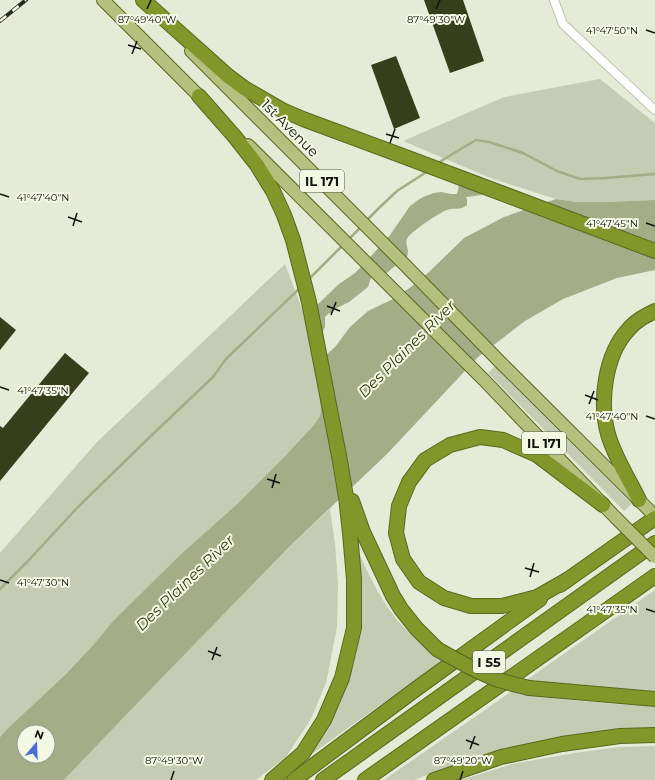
<svg xmlns="http://www.w3.org/2000/svg" width="655" height="780" font-family="Montserrat,sans-serif">
  <style>
    .green { fill: #c5ccb3 }
    .water { fill: #a3ad87; fill-rule: evenodd }
    .lines { fill: none; stroke-linecap: round; stroke-linejoin: round }
    .stream { stroke: #a3ad87; stroke-width: 2.5 }
    .building { fill: #373e1c }
    .minor-casing { stroke: #bdc3af; stroke-width: 10 }
    .primary-casing { stroke: #5b681f; stroke-width: 14 }
    .motorway-casing { stroke: #5b681f; stroke-width: 16 }
    .minor { stroke: #fff; stroke-width: 8 }
    .primary { stroke: #b5c07f; stroke-width: 12 }
    .motorway { stroke: #83962a; stroke-width: 14 }
    .rail-casing { stroke: #292b23; stroke-width: 4 }
    .rail { stroke: #f3f8e4; stroke-width: 2.5; stroke-dasharray: 8; stroke-linecap: butt }
    .primary-bridge-casing { stroke: #5b681f; stroke-width: 14; stroke-linecap: butt }
    .motorway-bridge-casing { stroke: #5b681f; stroke-width: 16; stroke-linecap: butt }
    .primary-bridge { stroke: #b5c07f; stroke-width: 12 }
    .motorway-bridge { stroke: #83962a; stroke-width: 14 }
    .ticks { fill: none; stroke: #10120b; stroke-width: 1.5 }
    .labels { text-anchor: middle; stroke-width: 4; stroke-linejoin: round; paint-order: stroke }
    .shield { fill: #f3f8e4; stroke: #54574c; stroke-width: 1 }
    .shield-label { font-size: 13px; font-weight: bold; fill: #10120b }
    .street-label { font-size: 14px; fill: #10120b; stroke: #f3f8e4 }
    .water-label { font-size: 15px; font-style: italic; fill: #343d0f; stroke: #f3f8e4 }
    .ticks-label { font-size: 10px; text-anchor: middle; fill: #10120b; stroke: #f3f8e4; stroke-width: 4; stroke-linejoin: round; paint-order: stroke }
  </style>
  <rect width="100%" height="100%" fill="#e5ebd6"/>
  <g class="green">
    <path d="M600,79l55,44v77l-50,2h-28l-21,-3 -63,-20 -90,-38 101,-44z"/>
    <path d="M285,264l17,45 13,57 6,43 -1,7 -6,9 -29,31 -48,48 -57,51 -67,66 -19,23 -28,30 -58,54 -8,9v-184l97,-111z"/>
    <path d="M495,366l137,138 -8,7 -136,-138z"/>
    <path d="M330,509l5,34 3,40 -1,44 -11,56 -15,36 -25,38 -30,23h-192l61,-64 165,-170z"/>
    <path d="M358,551c14,31 30,64 56,86 9,9 19,16 29,23l-148,106 30,-34 15,-28 11,-35 6,-31z"/>
    <path d="M655,590v106l-130,-15z"/>
    <path d="M512,691c47,10 95,12 143,16v22l-135,17 -40,10 -29,10 -37,14h-30z"/>
    <path d="M655,746v34h-194l51,-16 62,-11 46,-6z"/>
  </g>
  <path class="water" d="M459,185l26,9 -10,2 -9,1 1,3v5c-7,6 -12,2 -20,5 -7,2 -38,23 -40,29 -2,5 1,8 1,13 0,2 -1,4 -1,6 -4,3 -8,5 -12,8 -10,8 -6,8 -21,8l-3,4 -3,9 -19,15 -14,7 -3,4h-3l-4,4v10l-3,6 2,24 11,-10 15,-20 18,-16 25,-12 18,-12 18,-15 35,-34 40,-21 52,-18 21,3h28l50,-2v70l-38,8 -54,21 -38,22 -47,36 -91,97 -97,92 -165,170 -61,64h-64v-43l8,-9 58,-54 28,-30 19,-23 67,-66 57,-51 48,-48 29,-31 6,-9 1,-7 -6,-43 -9,-41 2,-7 6,-10 25,-24 16,-11 8,-8 27,-30 20,-29 8,-6 5,-3 11,-4 7,-1 10,2h6zM24,732h24v24h-24z"/>
  <g class="lines">
    <g class="stream">
      <path d="M438,163l26,-16 12,-7 13,2 34,11 34,18 23,8 25,-1 50,-4"/>
      <path d="M367,220l13,-13 17,-16 31,-20"/>
      <path d="M349,239l12,-12"/>
      <path d="M308,280l36,-36"/>
      <path d="M0,589l27,-27 51,-55 76,-74 59,-56 13,-18 74,-71"/>
    </g>
  </g>
  <g class="building">
    <path d="M424,0h39l21,61 -34,12z"/>
    <path d="M396,56l24,62 -26,11 -23,-64z"/>
    <path d="M0,317l16,13 -16,20z"/>
    <path d="M65,353l24,20 -89,108v-55l3,2z"/>
  </g>
  <g class="lines">
    <g class="minor-casing">
      <path id="minor" d="M554,0l9,24 92,86"/>
    </g>
    <g class="primary-casing">
      <g id="primary">
        <path d="M103,0l102,102"/>
        <path d="M191,51l213,213 98,100 153,152"/>
        <path d="M248,145l236,235 131,137"/>
      </g>
    </g>
    <g class="motorway-casing">
      <g id="motorway">
        <path d="M143,0l85,76 16,12 38,22 21,9 97,36 255,96"/>
        <path d="M199,96l36,41 22,28 16,26 11,24 9,25 16,62 31,159 6,36 4,36 4,46v49l-12,50 -18,42 -21,33 -31,27"/>
        <path d="M639,500c-10,-21 -25,-44 -31,-66 -9,-32 -3,-79 20,-104 7,-9 17,-14 27,-19"/>
        <path d="M352,501l11,31 30,64 8,13 15,19 21,21"/>
        <path d="M567,580l-30,17 -35,9h-31l-27,-8 -25,-16 -16,-23 -7,-26 3,-27 10,-24 16,-22 25,-15 30,-8 23,3 34,15 66,50"/>
        <path d="M560,585l95,-67"/>
        <path d="M529,688l126,11"/>
        <path d="M294,780l122,-91 124,-90"/>
        <path d="M323,780l332,-237"/>
        <path d="M365,780l290,-204"/>
        <path d="M434,780l67,-23 61,-13 58,-8 35,-1"/>
      </g>
    </g>
    <use href="#minor" class="minor"/>
    <use href="#primary" class="primary"/>
    <use href="#motorway" class="motorway"/>
    <g class="rail-casing">
      <path id="rail" d="M0,21l26,-21"/>
    </g>
    <use href="#rail" class="rail"/>
    <g class="primary-bridge-casing">
      <path id="primary-bridge" d="M615,517l40,40"/>
    </g>
    <g class="motorway-bridge-casing">
      <path id="motorway-bridge" d="M437,649c19,11 38,22 59,30 11,4 22,6 33,9"/>
    </g>
    <use href="#primary-bridge" class="primary-bridge"/>
    <use href="#motorway-bridge" class="motorway-bridge"/>
  </g>
  <path class="ticks" d="M147,9l4,-9M436,9l4,-9M646,30l9,3M128,45l13,4M132,54l5,-13M386,134l13,4M390,143l5,-14M0,194l9,3M68,217l14,5M646,223l9,3M73,226l4,-13M327,306l13,5M331,315l5,-13M0,387l9,3M585,395l13,5M589,404l5,-13M646,416l9,3M267,479l13,4M272,488l4,-14M525,568l14,4M530,577l4,-14M0,580l9,3M646,609l9,3M208,651l13,5M212,660l5,-13M466,740l13,5M470,749l5,-13M171,780l3,-9M460,780l3,-9"/>
  <g class="labels">
    <g class="shield">
      <rect x="300" y="170" width="44" height="22" rx="3"/>
      <rect x="522" y="432" width="44" height="22" rx="3"/>
      <rect x="473" y="651" width="32" height="22" rx="3"/>
    </g>
    <g class="shield-label">
      <text x="322" y="186">IL 171</text>
      <text x="544" y="448">IL 171</text>
      <text x="489" y="667">I 55</text>
    </g>
    <g class="street-label">
      <text transform="translate(290 128) rotate(45)" y="5">1st Avenue</text>
    </g>
    <g class="water-label">
      <text transform="translate(407 349) rotate(-45)" y="5">Des Plaines River</text>
      <text transform="translate(185 583) rotate(-44)" y="5">Des Plaines River</text>
    </g>
  </g>
  <g class="ticks-label">
    <text x="147" y="23">87°49'40"W</text>
    <text x="436" y="23">87°49'30"W</text>
    <text x="612" y="34">41°47'50"N</text>
    <text x="43" y="201">41°47'40"N</text>
    <text x="612" y="227">41°47'45"N</text>
    <text x="43" y="394">41°47'35"N</text>
    <text x="612" y="420">41°47'40"N</text>
    <text x="43" y="586">41°47'30"N</text>
    <text x="612" y="613">41°47'35"N</text>
    <text x="174" y="764">87°49'30"W</text>
    <text x="463" y="764">87°49'20"W</text>
  </g>
  <g transform="translate(36 744) rotate(19)"><circle r="19" fill="#f3f8e4" stroke="#989c8d"/>
  <path d="M0-3L7 15L0 10L-7 15Z" fill="#4c69dd"/>
  <text y="-6" font-size="11" font-weight="bold" text-anchor="middle" fill="#10120b">N</text>
  </g>
</svg>
